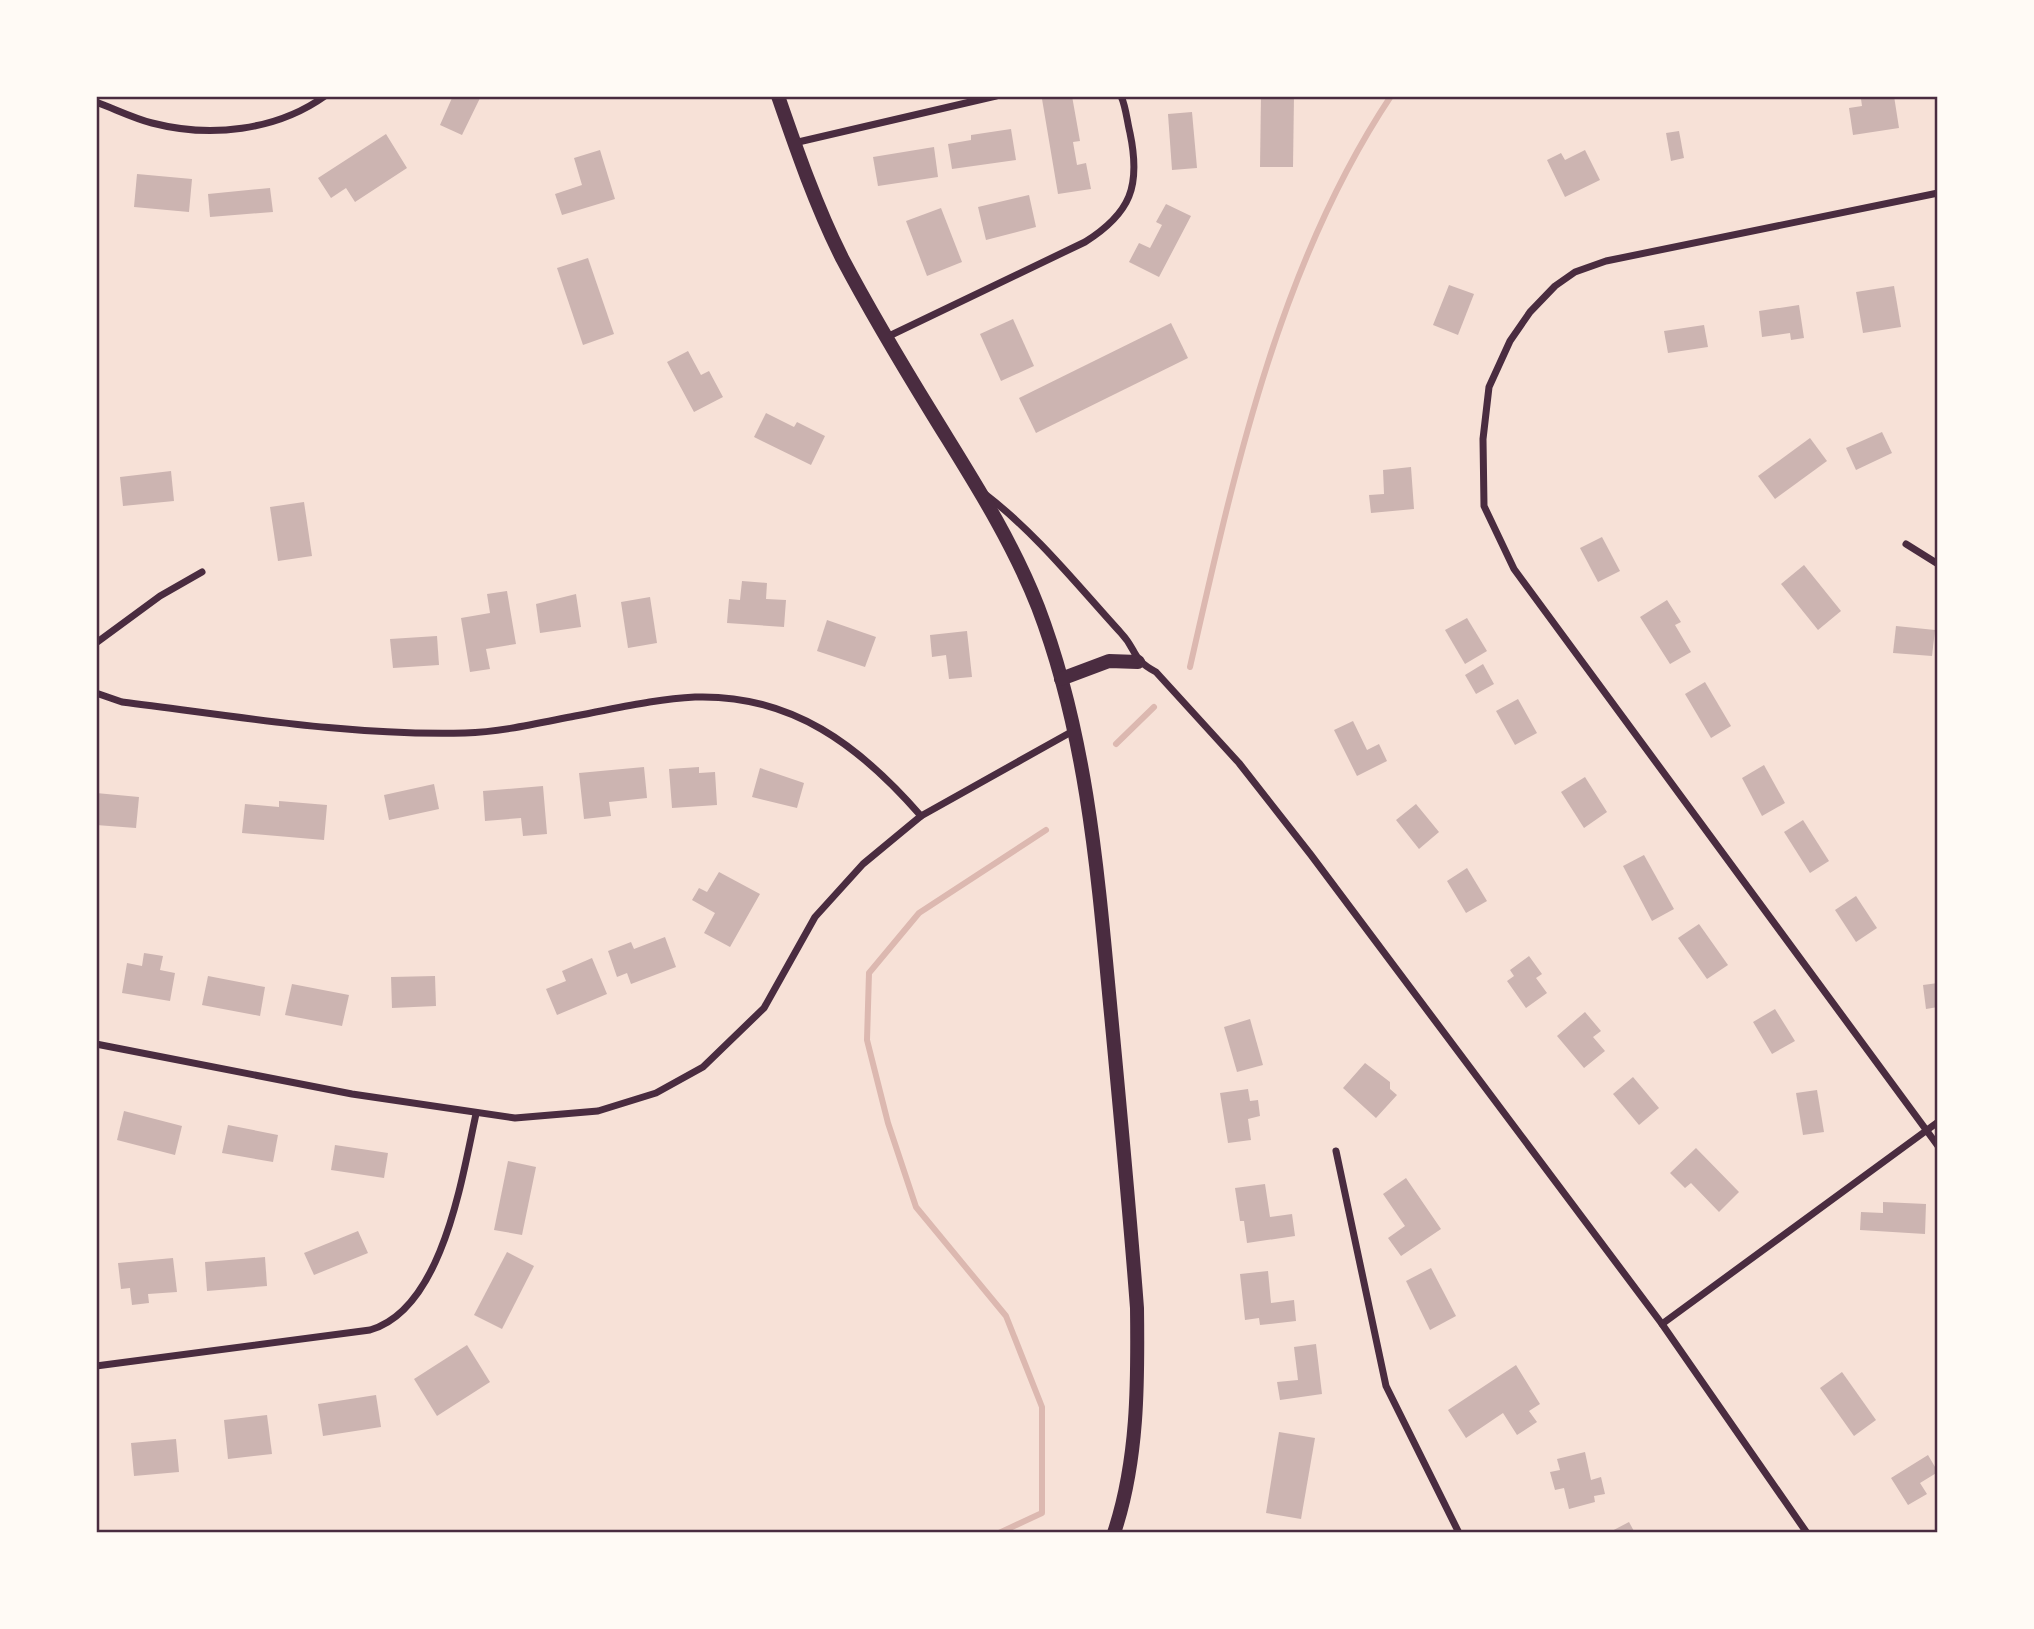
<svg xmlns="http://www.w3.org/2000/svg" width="2034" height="1629" font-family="'DM Sans',sans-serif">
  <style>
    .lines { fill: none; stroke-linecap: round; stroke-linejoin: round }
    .stream { stroke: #dcb8b0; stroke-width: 6 }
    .building { fill: #ccb4b1 }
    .minor { stroke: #4a2c40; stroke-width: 7 }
    .primary { stroke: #4a2c40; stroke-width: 14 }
    .neatline { fill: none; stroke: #4a2c40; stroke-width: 2.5 }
  </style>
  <rect width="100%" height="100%" fill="#f7e1d7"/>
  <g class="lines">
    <g class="stream">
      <path d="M1190,667c44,-194 89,-403 201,-571"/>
      <path d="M1116,744l38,-37"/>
      <path d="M999,1533l43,-20v-106l-36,-91 -90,-109 -28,-84 -21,-83 2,-67 50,-60 127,-83"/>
    </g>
  </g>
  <g class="building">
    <path d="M447,96h34l-19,39 -22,-10 12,-27z"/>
    <path d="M1060,96h12l8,45 -7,1 4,23 9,-2 5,26 -33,5 -16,-95z"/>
    <path d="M1261,96h33l-1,71h-33z"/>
    <path d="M1894,96l5,32 -46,7 -4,-27 13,-2 -1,-7z"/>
    <path d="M1192,112l5,56 -25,2 -4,-56z"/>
    <path d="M1011,129l5,31 -64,9 -4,-25 23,-4v-5z"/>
    <path d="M1679,131l5,27 -13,3 -5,-28z"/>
    <path d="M386,134l21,34 -52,34 -9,-14 -15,10 -13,-20z"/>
    <path d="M934,147l4,30 -60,9 -5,-29z"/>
    <path d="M600,150l15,49 -53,16 -7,-21 27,-9 -8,-27z"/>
    <path d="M1585,150l15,30 -35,17 -18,-37 14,-7 4,7z"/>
    <path d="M137,174l55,5 -3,33 -55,-5z"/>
    <path d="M270,188l3,24 -63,5 -2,-23z"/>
    <path d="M1029,195l7,32 -50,13 -8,-33z"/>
    <path d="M1166,204l25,12 -32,61 -30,-15 10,-19 11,5 12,-23 -6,-3z"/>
    <path d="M941,208l21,54 -35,14 -21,-55z"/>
    <path d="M588,258l26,76 -31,11 -26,-77z"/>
    <path d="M1449,285l25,9 -16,41 -25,-10z"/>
    <path d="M1894,286l7,41 -38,6 -7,-41z"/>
    <path d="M1799,305l5,33 -13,2 -1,-7 -28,4 -3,-26z"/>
    <path d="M1013,319l21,47 -33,15 -21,-47z"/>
    <path d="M1171,323l17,35 -152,75 -17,-35z"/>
    <path d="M1704,325l4,22 -40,6 -4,-22z"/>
    <path d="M688,351l13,24 8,-4 14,26 -29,15 -27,-50z"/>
    <path d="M766,413l28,14 3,-5 28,14 -14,29 -57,-28z"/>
    <path d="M1882,432l10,21 -36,17 -10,-22z"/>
    <path d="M1810,438l17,23 -52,38 -17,-23z"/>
    <path d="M1411,467l3,42 -43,4 -2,-18 15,-1 -1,-24z"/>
    <path d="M171,471l3,30 -51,5 -3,-29z"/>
    <path d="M304,502l8,54 -34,5 -8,-54z"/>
    <path d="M1602,537l18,34 -22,11 -18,-34z"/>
    <path d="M1804,565l37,46 -23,19 -37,-46z"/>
    <path d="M742,581l25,2 -1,16 20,1 -2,27 -57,-4 2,-24 11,1z"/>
    <path d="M507,591l9,53 -30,5 4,20 -20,3 -9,-54 29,-5 -3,-19z"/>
    <path d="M576,594l5,33 -41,6 -4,-29z"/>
    <path d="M650,597l7,46 -29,5 -7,-46z"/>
    <path d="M1667,600l14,22 -6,3 16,27 -21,12 -30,-47z"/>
    <path d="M1467,618l20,33 -22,13 -20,-34z"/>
    <path d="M827,620l49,17 -11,30 -48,-16z"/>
    <path d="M1896,626l39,4 -3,26 -39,-3z"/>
    <path d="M967,631l5,46 -23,2 -3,-24 -14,2 -2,-22z"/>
    <path d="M437,636l2,29 -46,3 -3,-29z"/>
    <path d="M1483,664l11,20 -18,10 -11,-19z"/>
    <path d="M1705,682l26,44 -20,12 -26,-44z"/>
    <path d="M1518,699l19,34 -22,12 -19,-34z"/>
    <path d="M1353,721l14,29 12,-6 8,17 -30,15 -23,-46z"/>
    <path d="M1764,765l21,38 -23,13 -20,-38z"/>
    <path d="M644,767l3,31 -38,4 2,14 -27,3 -5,-46z"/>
    <path d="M699,767v6l16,-1 2,33 -45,3 -3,-39z"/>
    <path d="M760,768l44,15 -7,25 -45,-11z"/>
    <path d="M1585,777l22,35 -23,16 -23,-36z"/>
    <path d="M434,784l5,25 -50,11 -5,-25z"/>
    <path d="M543,786l4,48 -24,2 -2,-18 -36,3 -2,-30z"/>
    <path d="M96,793l43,4 -3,31 -40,-3z"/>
    <path d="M279,801l48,4 -3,35 -82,-7 3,-29 34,3z"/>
    <path d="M1416,804l23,28 -20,17 -23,-29z"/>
    <path d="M1803,820l26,41 -19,12 -26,-41z"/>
    <path d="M1644,855l30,54 -22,12 -29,-55z"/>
    <path d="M1467,868l20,33 -21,12 -19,-32z"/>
    <path d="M719,872l41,22 -30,53 -26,-14 11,-20 -23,-13 7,-12 8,4z"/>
    <path d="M1856,896l21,32 -21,14 -21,-32z"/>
    <path d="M1699,924l29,41 -21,14 -29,-41z"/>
    <path d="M665,937l11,30 -45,17 -4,-11 -10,4 -9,-26 23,-9 3,7z"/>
    <path d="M144,953l19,3 -3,14 15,3 -5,28 -48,-8 5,-30 15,3z"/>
    <path d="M1529,956l13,18 -6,4 11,15 -21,15 -19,-27 7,-5 -4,-6z"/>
    <path d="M592,958l15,36 -50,21 -11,-26 20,-8 -4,-10z"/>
    <path d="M208,976l57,11 -5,29 -58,-11z"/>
    <path d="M435,976l1,30 -44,2 -1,-31z"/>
    <path d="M1938,983v24l-12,2 -3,-24z"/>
    <path d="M292,984l57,11 -7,31 -57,-11z"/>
    <path d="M1775,1009l20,32 -23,13 -19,-32z"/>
    <path d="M1585,1012l16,19 -8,6 12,14 -21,17 -27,-32z"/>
    <path d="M1250,1019l13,46 -26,7 -13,-45z"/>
    <path d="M1365,1063l25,19v7l7,6 -21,23 -33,-30z"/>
    <path d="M1633,1077l26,31 -20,17 -26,-31z"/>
    <path d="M1248,1089l2,12 8,-1 2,16 -12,3 3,21 -23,3 -8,-50z"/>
    <path d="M1817,1090l7,42 -21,3 -7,-42z"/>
    <path d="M124,1111l58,15 -7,29 -58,-15z"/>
    <path d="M228,1125l50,10 -5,27 -51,-9z"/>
    <path d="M335,1145l53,8 -4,25 -53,-8z"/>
    <path d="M1696,1148l43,44 -20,20 -28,-29 -6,5 -15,-15z"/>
    <path d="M508,1161l28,6 -14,68 -28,-5z"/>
    <path d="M1406,1178l35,51 -40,27 -13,-18 17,-12 -22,-32z"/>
    <path d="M1265,1184l5,33 22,-3 3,22 -48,7 -3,-22h-4l-5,-33z"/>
    <path d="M1883,1202l43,2 -1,30 -65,-4 1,-18 22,1z"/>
    <path d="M358,1231l10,22 -54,22 -10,-22z"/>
    <path d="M507,1252l27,14 -32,63 -28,-14z"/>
    <path d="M265,1257l2,29 -60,5 -2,-29z"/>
    <path d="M173,1258l4,34 -29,2 1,9 -17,2 -2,-17 -9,1 -3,-26z"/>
    <path d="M1431,1268l25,48 -26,14 -24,-49z"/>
    <path d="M1268,1271l3,32 23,-3 2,21 -36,4 -1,-7 -14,2 -5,-46z"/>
    <path d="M1316,1344l6,50 -42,6 -3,-18 21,-2 -4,-33z"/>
    <path d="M467,1345l23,37 -53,34 -23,-37z"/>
    <path d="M1516,1365l24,39 -11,7 8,11 -20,13 -14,-22 -37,25 -18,-28z"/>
    <path d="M1842,1372l34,48 -22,16 -34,-48z"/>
    <path d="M376,1395l5,32 -58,9 -5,-32z"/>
    <path d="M267,1415l5,39 -44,5 -4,-39z"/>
    <path d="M1279,1432l36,6 -14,81 -35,-6z"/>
    <path d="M176,1439l3,33 -45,4 -3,-33z"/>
    <path d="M1585,1452l6,28 10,-3 4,17 -11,2 1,6 -26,7 -5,-21 -9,2 -5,-18 10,-2 -3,-11z"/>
    <path d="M1928,1455l10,17 -18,11 7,11 -19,11 -17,-27z"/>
    <path d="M1629,1522l6,11h-27z"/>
  </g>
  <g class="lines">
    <g class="minor">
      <path d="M96,102c19,7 37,16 56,21 58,15 124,8 173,-27"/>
      <path d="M794,143l202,-47"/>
      <path d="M1938,193l-332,68 -31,11 -20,14 -25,26 -20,29 -21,46 -6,52 1,67 30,63 424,577"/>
      <path d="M887,337l198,-95c46,-29 56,-56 45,-109 -3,-12 -4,-26 -9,-37"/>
      <path d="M985,494c51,39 93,92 136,139 17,18 9,25 35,39l83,91 72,92 351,469 145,209"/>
      <path d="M1906,544l32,20"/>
      <path d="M96,643l64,-47 42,-24"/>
      <path d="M96,693l26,9c114,14 227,34 343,31 36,-1 74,-10 110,-17 39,-7 79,-17 120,-19 97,-3 165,49 226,119"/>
      <path d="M96,1044l256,50 163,24 83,-7 58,-18 47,-26 61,-59 51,-91 48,-53 58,-48 152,-85"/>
      <path d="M1336,1151l50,235 73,147"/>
      <path d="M1662,1324l276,-202"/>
      <path d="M96,1366l274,-36c73,-21 92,-153 106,-216"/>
    </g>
    <g class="primary">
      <path d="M778,96c19,55 38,110 64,162 28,53 59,105 91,157 38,62 78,123 105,192 47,123 59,256 71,386 10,105 20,210 28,315 1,75 1,153 -23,225"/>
      <path d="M1061,679l48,-18 29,1"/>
    </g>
  </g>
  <rect width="2034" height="1629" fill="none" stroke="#fffaf5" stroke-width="196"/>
  <rect x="98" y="98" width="1838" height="1433" class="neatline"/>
</svg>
